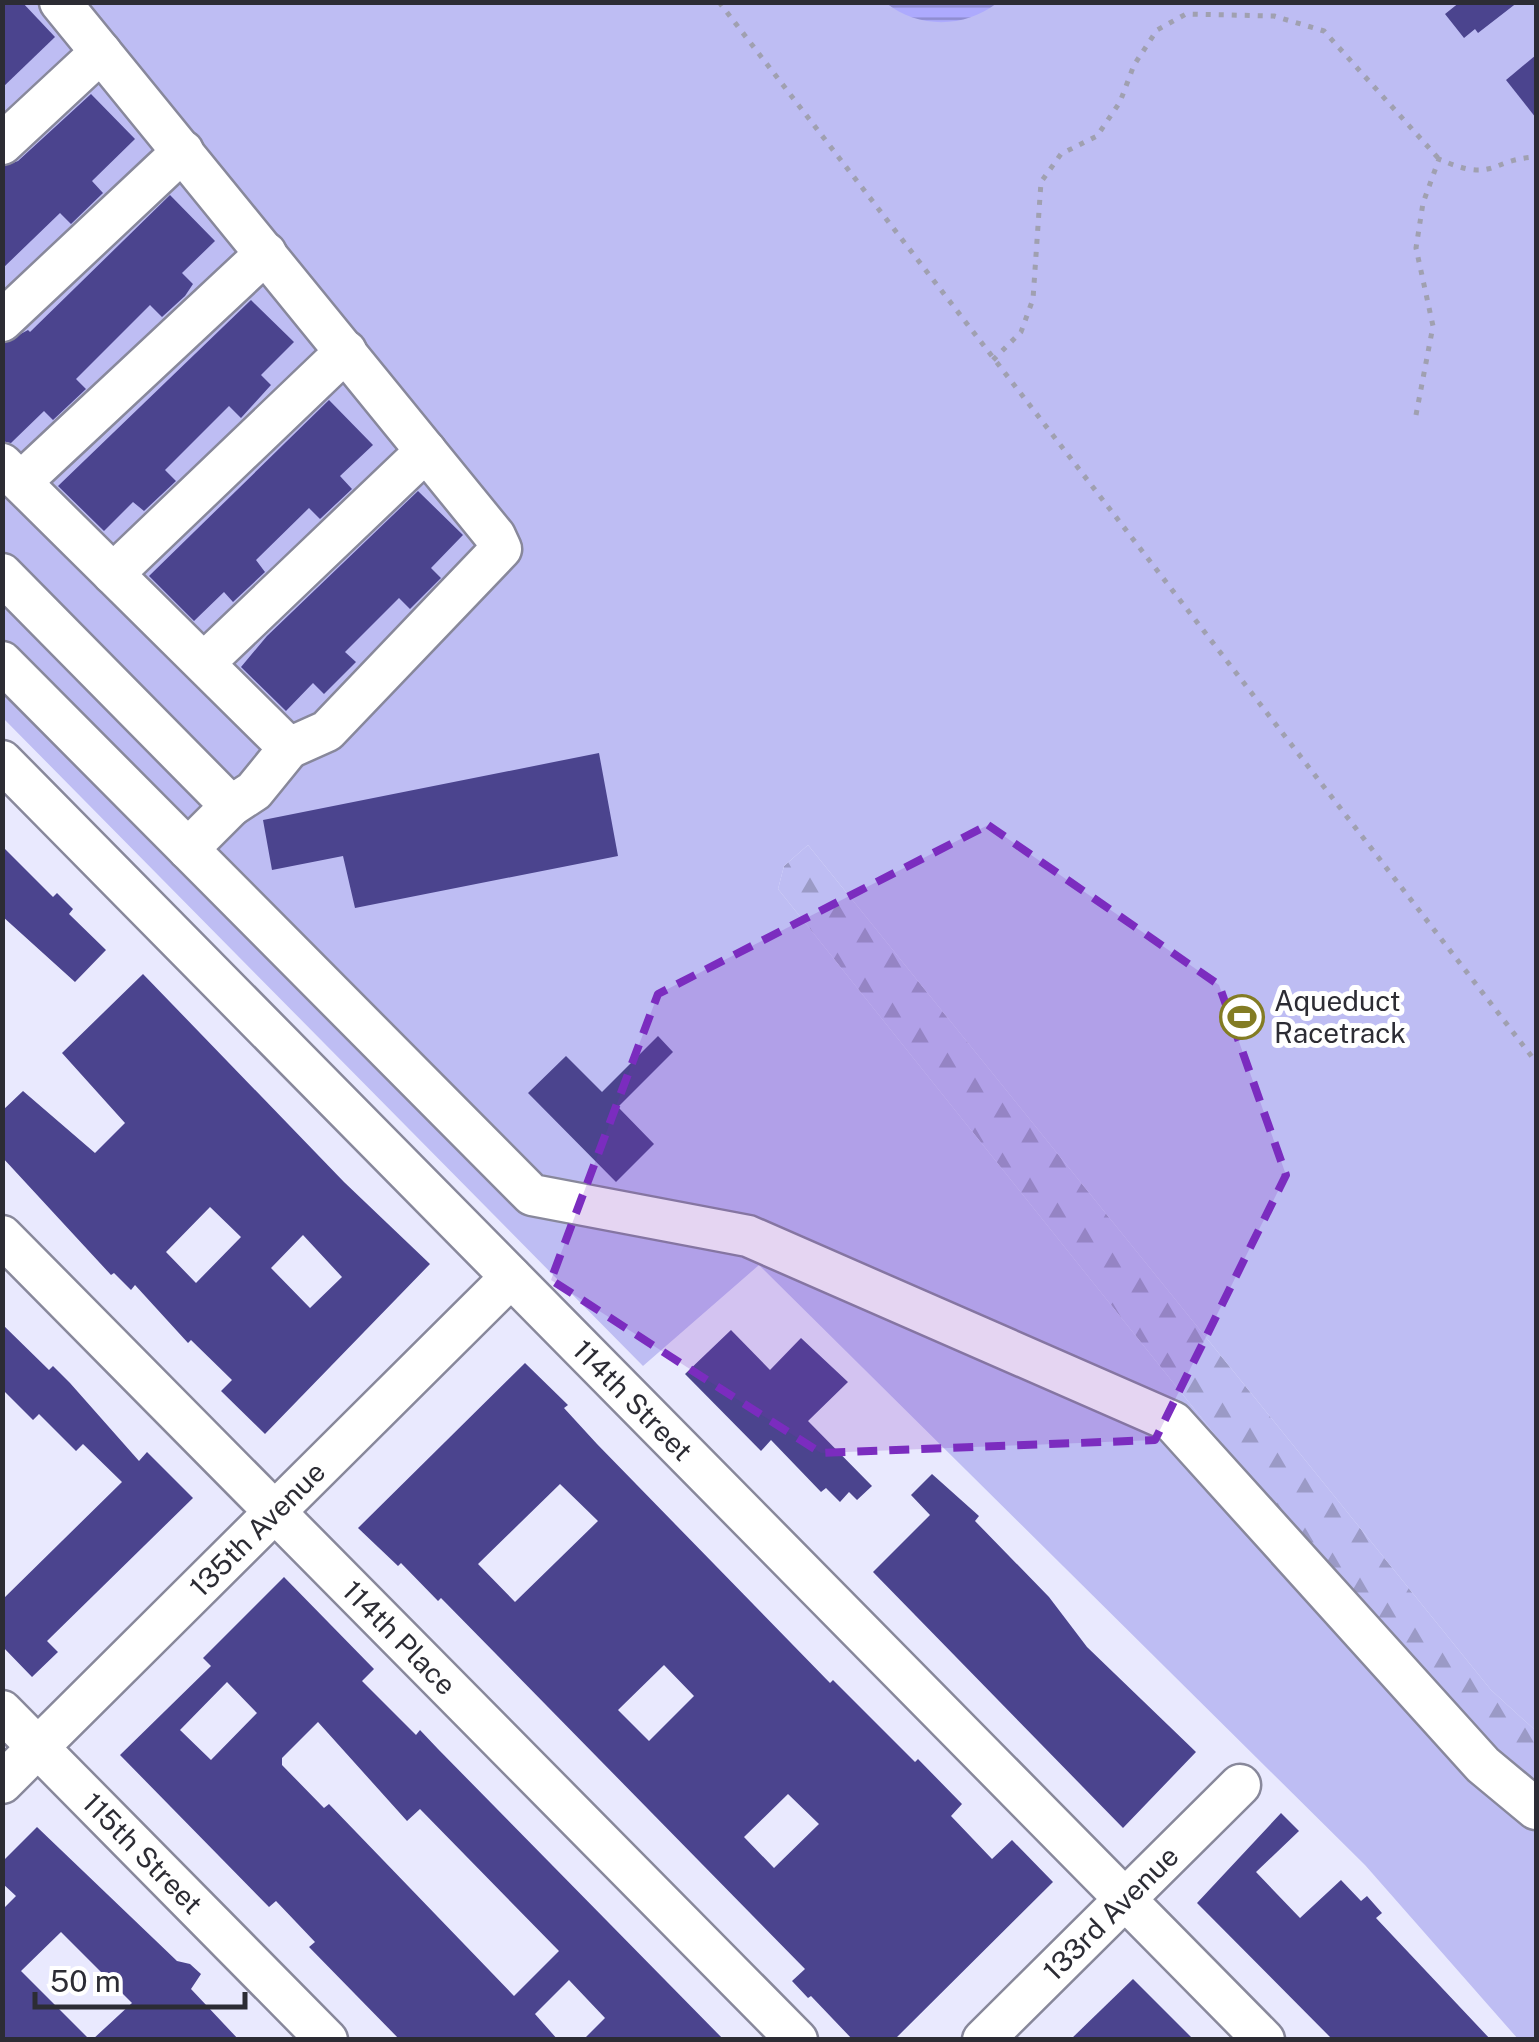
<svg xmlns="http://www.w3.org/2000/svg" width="1539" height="2042" font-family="'Public Sans',sans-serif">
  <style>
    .forest { fill: url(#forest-firs) }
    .pitch { fill: #bebdf3 }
    .water { fill: url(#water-rules) }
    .building { fill: #4b448e; fill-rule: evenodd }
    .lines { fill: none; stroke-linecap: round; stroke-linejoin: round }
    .minor-casing { stroke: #88889b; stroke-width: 45 }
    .path { stroke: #a0a0b0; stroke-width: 5; stroke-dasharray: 5 8; stroke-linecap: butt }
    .minor { stroke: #fff; stroke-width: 40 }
    .marked { fill: #7b2cbf; fill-opacity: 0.2; stroke: #7b2cbf; stroke-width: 8; stroke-dasharray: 20 12; stroke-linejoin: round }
    .labels { text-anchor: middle; stroke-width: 10; stroke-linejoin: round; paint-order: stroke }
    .poi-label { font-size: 28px; fill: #2c2c34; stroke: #fff; text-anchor: start }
    .street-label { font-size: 28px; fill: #2c2c34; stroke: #fff }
  </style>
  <defs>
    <pattern id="forest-firs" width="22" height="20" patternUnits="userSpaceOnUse" patternTransform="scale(2.5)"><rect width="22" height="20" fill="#bebdf3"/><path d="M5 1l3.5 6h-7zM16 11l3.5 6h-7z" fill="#9b9ac6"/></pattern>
    <pattern id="water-rules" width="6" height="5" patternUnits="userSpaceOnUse" patternTransform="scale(2.5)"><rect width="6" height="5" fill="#adaafd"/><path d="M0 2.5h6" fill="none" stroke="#8d8bce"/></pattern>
  </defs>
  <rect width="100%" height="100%" fill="#e9e9fe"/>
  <path class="forest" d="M808,845l683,845 45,41v63l-184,-188 -574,-717 6,-23z"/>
  <path class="pitch" d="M2,3h1534v1728l-45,-41 -683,-845 -24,21 -6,23 574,717 184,188v245h-18l-153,-174 -606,-600 -116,101 -640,-648z"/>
  <path class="water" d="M886,3h111c-32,25 -78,26 -111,0z"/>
  <g class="building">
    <path d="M2,2h20l33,35 -53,51z"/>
    <path d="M1460,2h58l-40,31 -3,-4 -11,9 -19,-24z"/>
    <path d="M1536,55v63l-30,-38z"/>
    <path d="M91,94l44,45 -43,42 11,12 -32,31 -11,-11 -58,56v-102l16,-6z"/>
    <path d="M170,195l45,46 -33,32 11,11 -8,12 -23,21 -12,-12 -74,74 10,10 -33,31 -9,-9 -33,32 -9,-2v-97l26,-14 2,2z"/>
    <path d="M251,300l43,42 -33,33 10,10 -30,33 -12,-12 -64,64 11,11 -32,30 -11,-9 -29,29 -46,-45z"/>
    <path d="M329,400l44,45 -33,31 12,13 -32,30 -11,-11 -53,52 9,12 -32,30 -9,-10 -30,29 -45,-45z"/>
    <path d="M418,491l45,44 -32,33 10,10 -31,31 -11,-11 -54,54 11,10 -32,32 -11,-11 -27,28 -45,-44 26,-31z"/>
    <path d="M599,753l19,103 -263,52 -12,-52 -71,14 -9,-50z"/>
    <path d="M2,846l51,51 4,-4 16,16 -4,5 37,36 -31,32 -73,-66z"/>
    <path d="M143,974l201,208 86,82 -165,170 -44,-43 11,-11 -41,-40 -3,3 -53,-58 -4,5 -17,-17 -3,2 -109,-118v-46l21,-20 72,62 30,-30 -63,-70zM210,1207l31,30 -45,46 -30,-31zM303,1235l39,42 -32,31 -39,-40z"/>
    <path d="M658,1036l15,16 -55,55 36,37 -38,38 -88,-89 38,-37 36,36z"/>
    <path d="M2,1324l47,46 4,-4 17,17 69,78 8,-9 46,46 -146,143 11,11 -26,25 -30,-31v-46l120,-118 -39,-38 -7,7 -37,-37 -6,6 -31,-31z"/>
    <path d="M731,1330l39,40 31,-32 47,44 -40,39 64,65 -15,14 -8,-8 -9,10 -14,-14 -5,4 -50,-52 -10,11 -76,-77z"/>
    <path d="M525,1363l43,42 -4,3 33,36 233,239 3,-3 82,82 3,-3 44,45 -11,12 41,43 20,-19 41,42 -159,158h-41l-42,-44 -3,2 -16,-17 13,-12 -364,-371 -3,3 -37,-38 -3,3 -40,-38zM560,1484l38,37 -83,81 -37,-38zM664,1665l30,31 -45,45 -31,-31zM788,1794l31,30 -45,44 -30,-31z"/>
    <path d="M932,1474l47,42 -4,5 74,76 38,50 109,105 -73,76 -250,-256 57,-57 -19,-20z"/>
    <path d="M284,1577l90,92 -12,12 54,54 4,-5 18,19 286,291h-141l22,-22 -36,-38 -34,34 23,26h-158l-91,-93 6,-5 -39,-41 -7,6 -149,-152 91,-89 -8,-8zM227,1682l30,31 -46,47 -31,-30zM318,1722l89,99 13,-12 139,142 -45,45 -185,-192 -5,4 -42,-43v-7z"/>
    <path d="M1281,1813l18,18 -43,41 44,46 41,-38 20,21 6,-5 15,17 -6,5 115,122h-158l-136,-137z"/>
    <path d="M37,1827l140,134 13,3 11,10 -10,15 48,51h-147l40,-37 -71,-71 -40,39 69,69h-88v-130l14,-14 -14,-13v-21z"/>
    <path d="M1133,1979l61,61h-124z"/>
  </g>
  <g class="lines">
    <g class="minor-casing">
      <g id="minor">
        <path d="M2,144l99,-92"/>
        <path d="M2,321l181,-170"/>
        <path d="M2,464l287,284 38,-17 174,-182 -6,-13 -435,-534"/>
        <path d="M21,482l245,-229"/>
        <path d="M2,574l229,232 -43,43"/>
        <path d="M113,574l233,-223"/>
        <path d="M2,662l530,533 216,41 425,186 310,343 53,44"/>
        <path d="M204,663l222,-212"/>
        <path id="s1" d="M2,761l1262,1279"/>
        <path d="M231,806l23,-15 35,-43"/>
        <path id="s2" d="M2,1236l795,804"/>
        <path id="s3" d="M2,1711l325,329"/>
        <path id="s4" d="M2,1783l509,-506"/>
        <path id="s5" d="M983,2040l257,-255"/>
      </g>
    </g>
    <g class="path">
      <path d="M719,2l817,1060"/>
      <path d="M993,360l28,-28 12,-33 8,-117 20,-28 36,-18 23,-34 14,-37 23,-35 29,-16 88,2 50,15 115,128"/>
      <path d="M1416,415l17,-89 -17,-78 7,-45 16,-44c56,25 51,0 97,-2"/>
    </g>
    <use href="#minor" class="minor"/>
  </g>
  <path class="marked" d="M988,825l231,160 67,190 -131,265 -334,13 -270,-173 107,-286z"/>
  <defs>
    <g id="stadium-ring" transform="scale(2.25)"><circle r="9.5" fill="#fff" stroke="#837c23" stroke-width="1.5"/><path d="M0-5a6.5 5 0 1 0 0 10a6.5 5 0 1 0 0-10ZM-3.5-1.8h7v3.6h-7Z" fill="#837c23"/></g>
  </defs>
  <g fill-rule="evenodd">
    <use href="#stadium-ring" x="1242" y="1017"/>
  </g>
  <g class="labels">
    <g class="poi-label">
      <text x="1274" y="1011">Aqueduct<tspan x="1274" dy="32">Racetrack</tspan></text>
    </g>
    <g class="street-label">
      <text dy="10" stroke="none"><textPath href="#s1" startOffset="898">114th Street</textPath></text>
      <text dy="10" stroke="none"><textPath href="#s4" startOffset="360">135th Avenue</textPath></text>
      <text dy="10" stroke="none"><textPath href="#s2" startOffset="565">114th Place</textPath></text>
      <text dy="10" stroke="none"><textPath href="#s3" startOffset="200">115th Street</textPath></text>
      <text dy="10" stroke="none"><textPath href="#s5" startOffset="180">133rd Avenue</textPath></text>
    </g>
  </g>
  <rect width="1539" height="2042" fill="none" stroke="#2c2c34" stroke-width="10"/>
  <path d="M35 1992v15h210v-15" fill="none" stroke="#2c2c34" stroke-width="5"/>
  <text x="50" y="1992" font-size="30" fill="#2c2c34" stroke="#ffffff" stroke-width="8" paint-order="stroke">50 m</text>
</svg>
